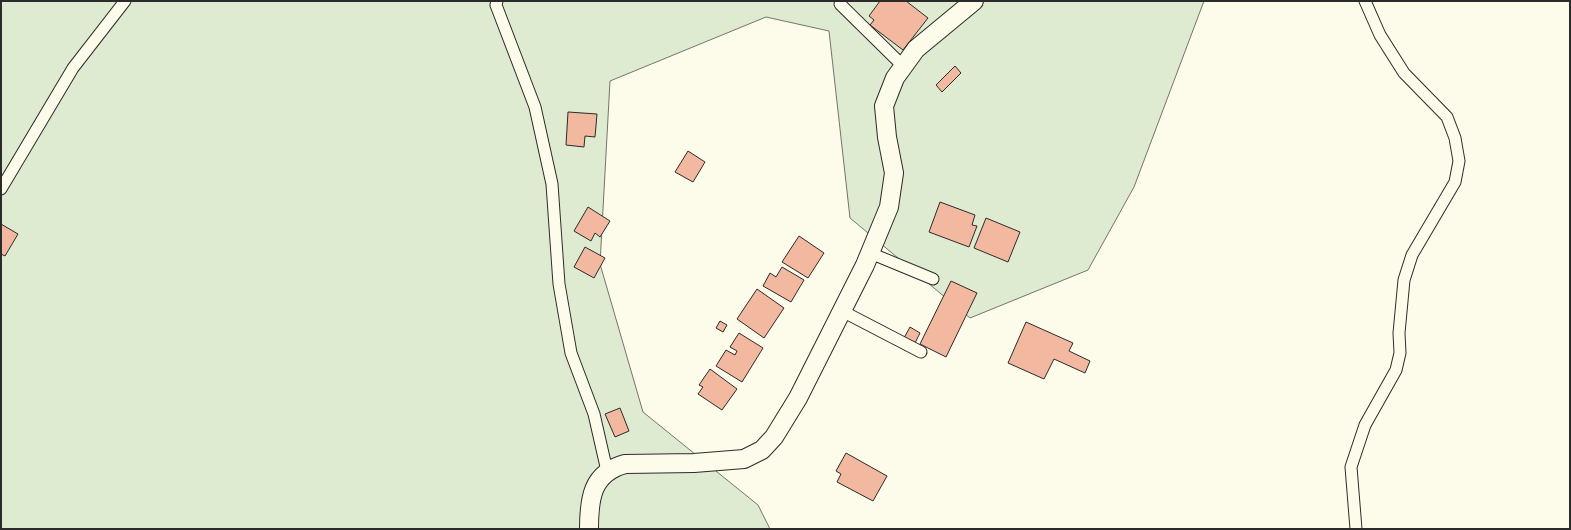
<svg xmlns="http://www.w3.org/2000/svg" width="1571" height="530" font-family="Bitter,serif">
  <style>
    .green { fill: #deebd1; stroke: #74746e }
    .building { fill: #f2b8a0; stroke: #2b2b2b }
    .lines { fill: none; stroke-linecap: round; stroke-linejoin: round }
    .street-casing { stroke: #2b2b2b; stroke-width: 13 }
    .primary-casing { stroke: #2b2b2b; stroke-width: 20 }
    .street { stroke: #fdfbea; stroke-width: 11 }
    .primary { stroke: #fdfbea; stroke-width: 18 }
  </style>
  <rect width="100%" height="100%" fill="#fdfbea"/>
  <path class="green" d="M1,1h1203l-70,186 -46,83 -118,48 -120,-100 -21,-187 -63,-14 -156,64 -10,183 43,148 115,93 12,24h-769z"/>
  <g class="building">
    <path d="M880,1h26l22,17 -25,32 -33,-25 4,-5 -5,-4z"/>
    <path d="M955,66l6,7 -19,19 -6,-7z"/>
    <path d="M568,112l29,2 -2,23 -10,-1 -1,11 -18,-2z"/>
    <path d="M688,151l17,11 -12,20 -18,-10z"/>
    <path d="M940,202l35,13 -3,10 5,1 -8,21 -40,-15z"/>
    <path d="M588,207l22,14 -10,16 -5,-4 -4,8 -17,-10z"/>
    <path d="M986,218l34,14 -12,30 -34,-14z"/>
    <path d="M1,224l17,10 -13,22 -4,-2z"/>
    <path d="M799,236l25,17 -16,25 -26,-16z"/>
    <path d="M585,247l20,11 -11,20 -20,-11z"/>
    <path d="M782,267l22,13 -13,22 -28,-16 7,-13 6,4z"/>
    <path d="M951,281l26,12 -31,64 -26,-13z"/>
    <path d="M757,289l27,19 -20,30 -27,-19z"/>
    <path d="M720,321l7,4 -4,7 -7,-4z"/>
    <path d="M1026,322l47,21 -4,8 21,10 -5,12 -31,-14 -10,20 -36,-16z"/>
    <path d="M910,327l10,6 -5,10 -11,-5z"/>
    <path d="M739,333l24,15 -21,34 -26,-16 10,-16 9,5 2,-4 -7,-4z"/>
    <path d="M710,369l27,20 -15,21 -24,-16 5,-7 -4,-2z"/>
    <path d="M620,408l9,23 -14,6 -10,-23z"/>
    <path d="M846,453l41,23 -14,25 -36,-19 4,-8 -5,-3z"/>
  </g>
  <g class="lines">
    <g class="street-casing">
      <g id="street">
        <path d="M497,1l-1,4 39,102 17,77 7,100 12,69 23,61 13,57"/>
        <path d="M840,4l63,62"/>
        <path d="M1,189l72,-121 52,-67"/>
        <path d="M870,253l63,26"/>
        <path d="M842,311l79,41"/>
        <path d="M1356,529l-5,-62 14,-42 31,-55 4,-17 -1,-20 5,-53 8,-25 43,-73 4,-21 -4,-23 -8,-21 -43,-44 -24,-38 -15,-34"/>
      </g>
    </g>
    <g class="primary-casing">
      <path id="primary" d="M589,529c0,-31 3,-56 36,-65l69,-1 50,-4 18,-9 12,-13 24,-39 67,-133 24,-58 5,-34 -7,-36 -3,-31 11,-28 21,-29 58,-48"/>
    </g>
    <use href="#street" class="street"/>
    <use href="#primary" class="primary"/>
  </g>
  <rect width="1571" height="530" fill="none" stroke="#2b2b2b" stroke-width="4"/>
</svg>
